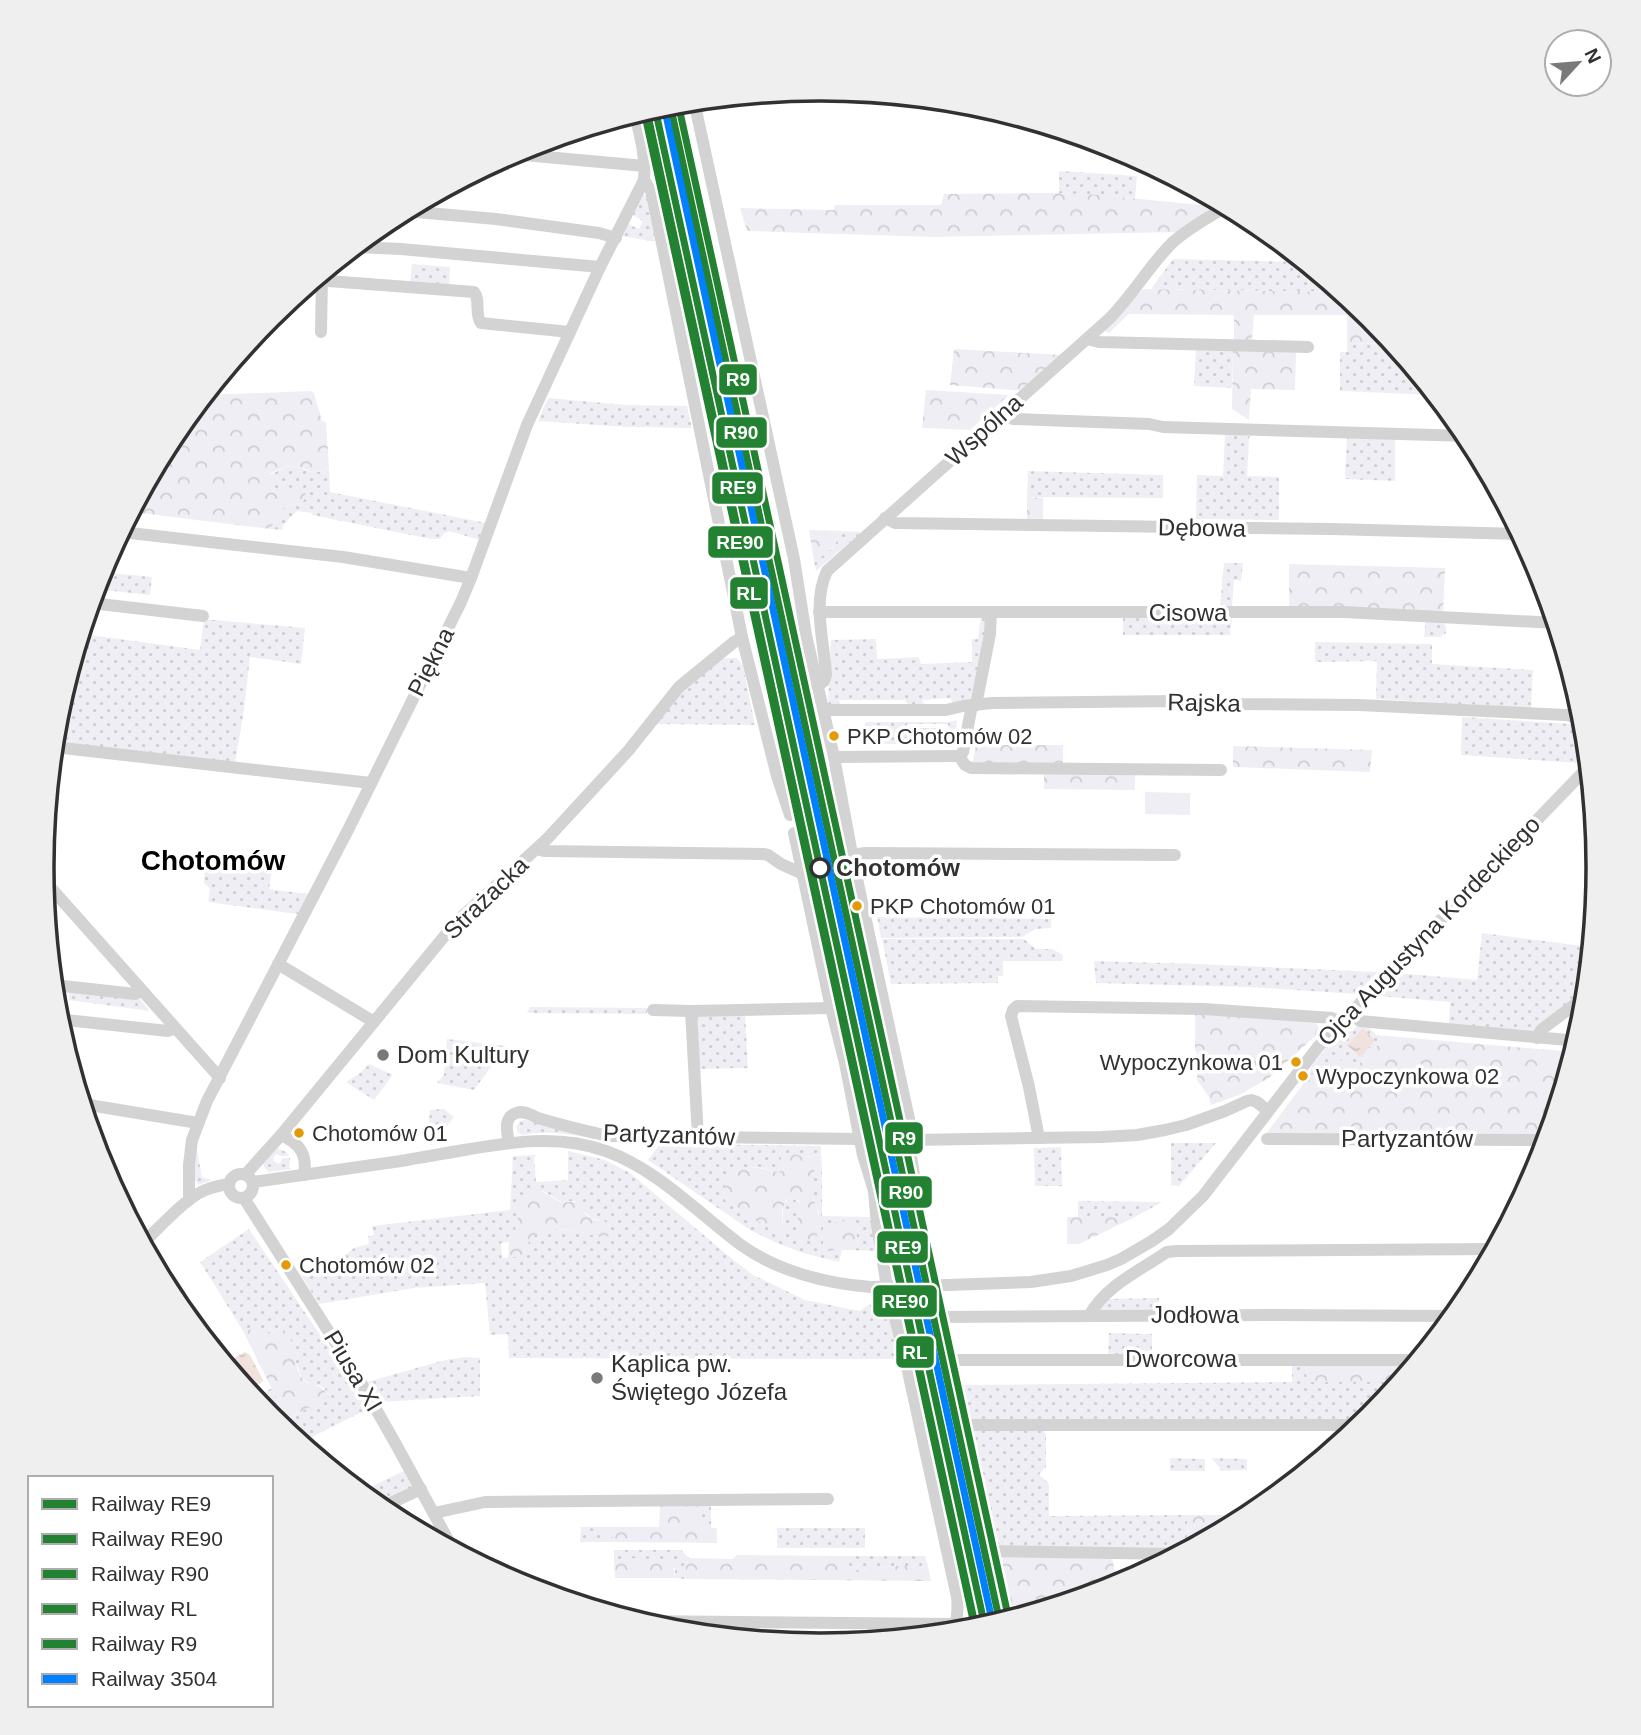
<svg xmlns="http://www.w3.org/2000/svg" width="1641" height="1735" font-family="Helvetica,sans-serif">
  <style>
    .grass { fill: url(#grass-dots); fill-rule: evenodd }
    .forest { fill: url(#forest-crowns) }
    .pitch { fill: #f0eef5 }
    .water { fill: url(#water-ripples) }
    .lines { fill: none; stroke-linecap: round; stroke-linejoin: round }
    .minor { stroke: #d3d3d3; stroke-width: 12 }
    .minor-bridge { stroke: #d3d3d3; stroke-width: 12 }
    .rail-1-casing { stroke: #fff; stroke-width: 12 }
    .rail-2-casing { stroke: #fff; stroke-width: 12 }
    .rail-3-casing { stroke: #fff; stroke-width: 12 }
    .rail-4-casing { stroke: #fff; stroke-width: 12 }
    .rail-5-casing { stroke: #fff; stroke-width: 12 }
    .rail-6-casing { stroke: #fff; stroke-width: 12 }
    .rail-1 { stroke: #238132; stroke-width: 7 }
    .rail-2 { stroke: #238132; stroke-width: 7 }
    .rail-3 { stroke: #238132; stroke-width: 7 }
    .rail-4 { stroke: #238132; stroke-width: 7 }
    .rail-5 { stroke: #238132; stroke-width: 7 }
    .rail-6 { stroke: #0080ff; stroke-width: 7 }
    .bus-dot { fill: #e39a05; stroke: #fff; stroke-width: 2.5 }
    .stop-dot { fill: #fff; stroke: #313131; stroke-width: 3.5 }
    .poi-dot { fill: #797979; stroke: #fff; stroke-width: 2.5 }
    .labels { text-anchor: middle; stroke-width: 7; stroke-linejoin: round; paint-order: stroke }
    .bus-label { font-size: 22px; fill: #313131; stroke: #fff; text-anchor: start }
    .street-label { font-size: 24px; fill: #313131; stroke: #fff }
    .stop-label { font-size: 24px; font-weight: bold; fill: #313131; stroke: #fff; text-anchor: start }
    .poi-label { font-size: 24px; fill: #313131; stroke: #fff; text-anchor: start }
    .quarter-label { font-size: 28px; font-weight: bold; fill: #000; stroke: #fff }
    .rim { fill: none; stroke: #313131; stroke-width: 3.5 }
    .line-badge { stroke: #fff; stroke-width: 2.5 }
    .badge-label { font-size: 19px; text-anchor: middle; font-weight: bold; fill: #fff }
  </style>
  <defs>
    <pattern id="grass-dots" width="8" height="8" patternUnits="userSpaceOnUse" patternTransform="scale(1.75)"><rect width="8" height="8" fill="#f0eef5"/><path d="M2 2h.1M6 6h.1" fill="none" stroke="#cecdd2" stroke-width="1.8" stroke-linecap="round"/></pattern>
    <pattern id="forest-crowns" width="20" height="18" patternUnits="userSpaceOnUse" patternTransform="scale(1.75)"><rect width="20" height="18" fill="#f0eef5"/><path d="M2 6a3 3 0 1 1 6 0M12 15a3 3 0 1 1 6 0" fill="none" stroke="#cecdd2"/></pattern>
    <pattern id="water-ripples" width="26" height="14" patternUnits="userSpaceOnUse" patternTransform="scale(1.75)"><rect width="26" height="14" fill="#f1e2dd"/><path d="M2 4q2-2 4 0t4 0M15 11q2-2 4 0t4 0" fill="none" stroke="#cfc2be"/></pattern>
  </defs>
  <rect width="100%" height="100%" fill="#fff"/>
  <g class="grass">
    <path d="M1059,171l78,5 -2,22 -76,-5z"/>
    <path d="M641,194l8,3 6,44h-4l-30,-5 5,-13 13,6 4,-8 -12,-7z"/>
    <path d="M1173,259l131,3 36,30 -189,-3z"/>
    <path d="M412,264l38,3 -1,21 -39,-3z"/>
    <path d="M1389,339l46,56 -95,-4v-39h7v-9l42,1z"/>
    <path d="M1196,350l37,1 -1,37 -38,-2z"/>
    <path d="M548,398l79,7 60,1 5,22 -64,-1 -90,-6z"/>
    <path d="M1225,434l26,1 -2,3 -2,38 32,1v43l-83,-1 1,-44 26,1z"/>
    <path d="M1347,438l48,1v42l-50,-2z"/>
    <path d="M292,466c18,3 18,11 37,2l1,24 156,31 -6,17 -31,-9 -6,3 -3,5h-9l-119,-24v-2l-15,-2 -14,14 -1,5 -11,-1c10,-20 7,-22 31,-26l-28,-11 -4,-17 15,-8z"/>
    <path d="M1028,471l135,4v23l-136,-1z"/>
    <path d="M842,531l20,1 -46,39 -2,-10 19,-13z"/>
    <path d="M1224,563h19l-2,18 -7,-1 -2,27h-12z"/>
    <path d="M101,572l51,5 -2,18 -55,-6z"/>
    <path d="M981,614l7,5 -16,81 -18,4 -4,-6 -28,2 3,6h-16l-4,-6h-66l2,6 -13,-2 3,-64 45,-1 1,20 42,-2 2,7 51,-2v-23h6z"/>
    <path d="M1123,616l109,1 -2,18h-107z"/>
    <path d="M204,619l101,9 -4,36 -51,-7 -6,53 -9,53 -181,-19 3,-29 25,-81 118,16z"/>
    <path d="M1426,620h15l5,6v7l-6,4h-16z"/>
    <path d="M1315,642l117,2v20l101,6 -2,38 -155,-9 1,-38 -62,1z"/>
    <path d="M725,658h12l6,8 12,59 -103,-1 32,-34 37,-31z"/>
    <path d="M1462,717l111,7 12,6 3,24 -8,9 -119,-8z"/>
    <path d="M957,720l-1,9h-7l-1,-5h-41v2h6v16l35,1v-9h6l-2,10h-70l-5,-1 -6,-6v-10l-6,-1 1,-4h82z"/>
    <path d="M206,853l67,8 -4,28 39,5 -10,20 -90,-12 2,-13 -6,-6z"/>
    <path d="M1587,874h6l5,3 -2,21 -10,-1z"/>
    <path d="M877,917l174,2v9l-15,1 -14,8 -141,1z"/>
    <path d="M1482,933l109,14 -4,46 -53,38 -85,-7 1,-22 -73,-6 20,-23 80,7z"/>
    <path d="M882,939h142l12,10h16l11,6 -1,6h-59v15h-5v7l-107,1z"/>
    <path d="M1094,961l106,3 178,8 -22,22 -107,-7 -153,-4z"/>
    <path d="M69,989l70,9 11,13 -81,-11z"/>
    <path d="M530,1007l117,1v6l-120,-1z"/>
    <path d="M745,1014l3,54 -51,1 -3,-53z"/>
    <path d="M1358,1025h9l15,16 -29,29h-30l-14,6 3,-11 26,-31 14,-3z"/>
    <path d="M447,1039l59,7 -32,44 -37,-7 7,-8z"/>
    <path d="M369,1064l24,11 -19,25 -28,-18 14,-9z"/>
    <path d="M444,1109l10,8 -22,28 -5,-4 3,-31z"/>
    <path d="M525,1120l88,20c-11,1 -18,-1 -28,-3 -22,-4 -42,-6 -63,-2l-4,-3 -2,-5 4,-6z"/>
    <path d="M1171,1143h45l-37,43 -8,-1z"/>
    <path d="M687,1144l134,2v9l-18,2 -8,-3 -14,10 2,4 -1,4c-10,0 -23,-7 -34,-5 -3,1 -6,4 -10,6 -12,6 -15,13 -13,27l18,15 40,14v-25l7,-6 10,4 -4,28 1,5 20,1 2,-24 -6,-14v-21l2,-8 7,-4v51l48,1 8,34 -30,-1 8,-6 -33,6h19l-3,12 -36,-9 -26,-10 -27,-13 -102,-70 11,-15 28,1z"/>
    <path d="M196,1145l6,32 10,3 -13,5 -5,-5z"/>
    <path d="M278,1146l1,3 7,3 3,4h-8l-5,-2 -3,4 1,3 4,3 3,-2 1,-4h8l-1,10 3,1 -24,3 -6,-9z"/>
    <path d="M1061,1147l1,39h-27l-1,-38z"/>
    <path d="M568,1151l37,9 25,13 101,85 22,17 52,25 55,11 17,-12h11l13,60 -392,-1 -1,-24 -18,1 -5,-52 -71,5 -95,16 -20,-32 44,-15 11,-9 15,-4 -1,-8 6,-1 -2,-9 138,-16 3,-54 23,-1 -2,2 2,25 32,-2zM543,1191l19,11 13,-1 15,17 9,2 5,18c-25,-6 -51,-16 -74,0 -6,18 -9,19 -28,20l-1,-15 8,-1c7,-10 9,-19 10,-31z"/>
    <path d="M1078,1201l84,1 -27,15h-57z"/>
    <path d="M249,1229l104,155 15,25 -68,34 -30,-25 -16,-20 18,-10 15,31 42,-23 -5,-8 -6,-3h-7l-9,-7 -9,-22 -1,-13 -13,-16c-4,3 -10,8 -15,8 -8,0 -9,-7 -22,-6l-42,-67z"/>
    <path d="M1159,1298v16h-65l12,-15z"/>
    <path d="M1109,1333l43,1v22h-44z"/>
    <path d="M465,1357l15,1v38l-101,6 -12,-20 78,-22z"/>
    <path d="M1292,1360h14l1,22h92v2l-30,36 -403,1 -7,-36 333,-3z"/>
    <path d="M968,1430h74l4,4v33l-7,7 10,10v32l138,-1 1,34 -194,-3z"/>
    <path d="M1170,1458l35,1v12h-35z"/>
    <path d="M1211,1458l36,1v11l-27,1v-3z"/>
    <path d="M404,1471l9,18 -35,17 -18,-14z"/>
    <path d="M711,1502v26l-8,-1 -4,-23z"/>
    <path d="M581,1527h22l2,6 9,5v4h-34z"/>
    <rect x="777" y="1528" width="88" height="20"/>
    <path d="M614,1550h67l8,8 -3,8v13l-11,-1v-9l-11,-9c-8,1 -11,0 -19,-1 -10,-2 -21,1 -31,4z"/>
    <path d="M849,1556h76l3,10h-36l-35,6 -6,-3 -2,-4z"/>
  </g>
  <g class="forest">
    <path d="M821,89l49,5 -4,3 -61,-1 8,-6z"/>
    <path d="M1059,193l40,2 113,11 -1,4 -32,22 -246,5 -186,-6 -7,-23 94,2 1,-5h106l3,-11z"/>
    <path d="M1143,289l197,3 31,25 18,22v5l-42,-1v-28h-93l-2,23 2,4 -22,-1 2,-3v-23l-105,-1 -20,19 -6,-3z"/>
    <path d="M954,349l109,6 -39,36 -74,-6z"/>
    <path d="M1233,351h63l-1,39 -44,-1 -2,31 -17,-11z"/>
    <path d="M926,390l83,5 -39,35 -48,-2z"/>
    <path d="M310,391l4,2 8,28 4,1 3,46c-22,10 -20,-2 -38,-2 -7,0 -15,5 -21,8l4,18c10,-5 17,-5 28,-3l5,7 -5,7c-23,3 -22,8 -31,26l-139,-17 9,-18 4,1 2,-11 26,-49 33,-40z"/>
    <path d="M1027,497l16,1v24l-16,1z"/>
    <path d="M809,530l33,1c-6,15 -14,23 -28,30z"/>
    <path d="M1289,564l156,4 -2,46 -154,-5z"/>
    <path d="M976,745h87v20h-91z"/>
    <path d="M1233,746l139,4 -2,22 -137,-5z"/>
    <path d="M1044,772h91v18l-91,-1z"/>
    <path d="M1195,1013l121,10 5,8 -52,47 -30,17 -28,10 -2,-8 -12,-17v-28l-2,-1z"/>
    <path d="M1376,1035l198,17 -25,83 -283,-1 43,-58 14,-6 11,-16 19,16 29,-29z"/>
    <path d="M795,1154l9,3 17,-2 1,10 -7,4 -2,8v21l4,10 2,10 -2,18 -2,5 -9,-1 -9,-5 -1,-5 4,-29 -10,-3 -5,3 -3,9 1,19 -4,2 -36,-16 -18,-15c-3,-16 6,-31 23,-33 11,-1 23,5 34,5l1,-4 -3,-8 3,-5z"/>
    <path d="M535,1190c13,2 18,10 27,12 6,1 12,-1 18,1 3,5 5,13 10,15 10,5 25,-1 19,18l-5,2c-25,-6 -50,-16 -74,0l-5,14 -4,4 -13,2 1,-16 7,-14 4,-22 4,-10z"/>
    <path d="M1067,1217h68l-56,27h-12z"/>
    <path d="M850,1220c4,5 10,18 6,24 -2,3 -5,4 -8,6h-25v-25z"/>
    <path d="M280,1327c18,10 11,35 22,51 9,12 17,1 27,19l-42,22 -45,-90c13,-1 14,6 22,6 5,0 11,-5 16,-8z"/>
    <path d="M1306,1360l112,1 -19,23 -1,-2h-91z"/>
    <path d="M699,1504c5,6 2,15 4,23l14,1v15l-103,-1v-4c-6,-3 -10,-4 -11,-11h56l1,-22z"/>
    <path d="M1187,1515h66l-64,34h-1z"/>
    <path d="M737,1555l112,1v9l2,4 6,3 35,-6h36l3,15 -245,-2v-13l3,-8 44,1z"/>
    <path d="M996,1556l116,1 6,30 -61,18h-50z"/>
    <path d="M643,1558c18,5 31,-5 32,20h-60l-1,-15 12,-4z"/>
  </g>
  <path class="pitch" d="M1145,792l45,1v22l-45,-1z"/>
  <g class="water">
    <rect x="918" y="728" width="26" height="10"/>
    <path d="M1363,1028l12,13 -15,16 -13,-12z"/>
    <path d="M245,1352l5,3 13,25 -2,3 -14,6 -22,-26z"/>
  </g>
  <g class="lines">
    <g class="minor">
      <path d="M694,101l100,458 12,76 28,122 20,108 55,254 2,37 28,181 64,285"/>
      <path d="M513,154l132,12"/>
      <path d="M644,180l7,11 2,8 89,438 35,139 13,39"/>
      <path d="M405,211l91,8 103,14 17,5"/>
      <path d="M355,247l46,2 199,18"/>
      <path d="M315,280l159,12c7,9 0,21 7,31l89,9"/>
      <path d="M321,332l1,-57"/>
      <path d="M1087,339l12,3 209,5"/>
      <path d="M1003,413l10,6 136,5 14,3 306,9"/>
      <path d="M885,518l10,5 436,6 190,5"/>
      <path d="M121,532l222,25 128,21"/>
      <path d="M91,603l112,13"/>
      <path d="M819,612h525l212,11"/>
      <path d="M817,686l7,-5 2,-6c-2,-35 -14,-72 1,-104l282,-252c23,-23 40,-53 63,-76 16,-15 36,-25 55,-37"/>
      <path d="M976,705l14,-71 1,-22"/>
      <path d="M823,710h123l17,-4 29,-3 187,-2 48,3 132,1 207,10 11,2 8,4"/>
      <path d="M54,747l317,36"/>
      <path d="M959,756l6,9 6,3 250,2"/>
      <path d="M959,756l4,-4 9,-47"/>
      <path d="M834,757l125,-1"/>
      <path d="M794,833l37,175 14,55 18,92 11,36 3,34 10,62 17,66 53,244c2,13 -2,24 0,36"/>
      <path d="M537,849l7,2 219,3 5,1 13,9 22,10"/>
      <path d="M852,855l13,-2 310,2"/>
      <path d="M43,879l177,199"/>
      <path d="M278,964l96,58"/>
      <path d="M54,985l81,9 7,-3"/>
      <path d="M653,1010l38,1 140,-3"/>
      <path d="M691,1011l7,126"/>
      <path d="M1349,1013l11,8 218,20"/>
      <path d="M57,1019l111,12 7,-3"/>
      <path d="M1537,1038l4,-8 45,-34"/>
      <path d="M83,1104l115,19"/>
      <path d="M281,1135c18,8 27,19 23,40"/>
      <path d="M1039,1138l-10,-51 -18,-71 2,-6 4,-4 187,3 128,9 8,4"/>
      <path d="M1267,1139l281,1"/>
      <path d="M911,1140l191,-3 35,-2 28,-5 21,-5 39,-14 22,-10 4,-1 6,2 11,9"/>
      <path d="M509,1143c-2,-11 -6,-25 7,-30 8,-3 15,2 22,5 23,7 47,13 71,18l251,3"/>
      <circle cx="241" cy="1186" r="12"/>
      <path d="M246,1174l35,-39 175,-213 91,-83 81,-88 51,-64 55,-45 8,-5"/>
      <path d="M253,1182c49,-7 98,-14 148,-21 21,-4 42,-7 63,-11 47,-8 95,-16 142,1 52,19 91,61 135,94 36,26 86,39 130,42"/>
      <path d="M244,1198l116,183 38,67 55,101"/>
      <path d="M189,1200v-35l3,-25 15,-39 142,-273 112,-226 10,-24 56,-153 73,-158 44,-87c2,-23 -4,-45 -9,-66"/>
      <path d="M143,1243c16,-15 40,-42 58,-51 9,-5 18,-6 27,-8"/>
      <path d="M948,1285l83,-3 40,-6 36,-11 14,-6 31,-18 17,-12 34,-33 115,-149 271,-281"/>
      <path d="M1089,1316c16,-30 50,-45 78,-64l10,-1 318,-2"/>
      <path d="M936,1317l336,-2 183,1"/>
      <path d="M944,1360h475"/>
      <path d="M958,1425h405"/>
      <path d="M380,1508l41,-19"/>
      <path d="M434,1513l51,-11 343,-3"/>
      <path d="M987,1551l192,3"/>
      <path d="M634,1621l321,3"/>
    </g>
    <path class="minor-bridge" d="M871,1287l77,-2"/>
    <g class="rail-1-casing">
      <path id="rail-1" d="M655,108l330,1519"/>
    </g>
    <g class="rail-2-casing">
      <path id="rail-2" d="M647,111l329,1518"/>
    </g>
    <g class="rail-3-casing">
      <path id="rail-3" d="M670,104l330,1519"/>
    </g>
    <g class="rail-4-casing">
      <path id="rail-4" d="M644,111l331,1518"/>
    </g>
    <g class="rail-5-casing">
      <path id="rail-5" d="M678,103l331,1517"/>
    </g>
    <g class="rail-6-casing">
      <path id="rail-6" d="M664,106l329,1519"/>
    </g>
    <use href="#rail-1" class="rail-1"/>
    <use href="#rail-2" class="rail-2"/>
    <use href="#rail-3" class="rail-3"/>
    <use href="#rail-4" class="rail-4"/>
    <use href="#rail-5" class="rail-5"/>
    <use href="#rail-6" class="rail-6"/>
  </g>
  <g class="bus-dot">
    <circle cx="834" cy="736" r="6"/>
    <circle cx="857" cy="906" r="6"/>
    <circle cx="1296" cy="1062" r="6"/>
    <circle cx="1303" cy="1076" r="6"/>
    <circle cx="299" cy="1133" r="6"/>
    <circle cx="286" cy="1265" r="6"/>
  </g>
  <circle class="stop-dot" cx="820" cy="868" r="9"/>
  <g class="poi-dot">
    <circle cx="383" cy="1055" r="7"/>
    <circle cx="597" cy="1378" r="7"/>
  </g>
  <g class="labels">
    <g class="bus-label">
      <text x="847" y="744">PKP Chotomów 02</text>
      <text x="870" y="914">PKP Chotomów 01</text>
      <text x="1283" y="1070" text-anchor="end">Wypoczynkowa 01</text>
      <text x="1316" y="1084">Wypoczynkowa 02</text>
      <text x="312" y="1141">Chotomów 01</text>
      <text x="299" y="1273">Chotomów 02</text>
    </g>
    <g class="street-label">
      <text transform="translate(984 430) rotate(-42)" y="8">Wspólna</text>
      <text transform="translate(1202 528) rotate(1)" y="8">Dębowa</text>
      <text x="1188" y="621">Cisowa</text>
      <text transform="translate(431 662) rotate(-63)" y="8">Piękna</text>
      <text transform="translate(1204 703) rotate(1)" y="8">Rajska</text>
      <text transform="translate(486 898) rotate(-44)" y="8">Strażacka</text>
      <text transform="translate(1429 931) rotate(-46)" y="8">Ojca Augustyna Kordeckiego</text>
      <text transform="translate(669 1135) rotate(2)" y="8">Partyzantów</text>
      <text x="1407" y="1147">Partyzantów</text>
      <text x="1195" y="1323">Jodłowa</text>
      <text x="1181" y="1367">Dworcowa</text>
      <text transform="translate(353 1371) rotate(59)" y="8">Piusa XI</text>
    </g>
    <g class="stop-label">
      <text x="836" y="876">Chotomów</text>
    </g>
    <g class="poi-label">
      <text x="397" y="1063">Dom Kultury</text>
      <text x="611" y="1372">Kaplica pw.<tspan x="611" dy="28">Świętego Józefa</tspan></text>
    </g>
    <g class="quarter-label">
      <text x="213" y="870">Chotomów</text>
    </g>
  </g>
  <path d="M0 0H1641V1735H0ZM54 867a766 766 0 1 1 1532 0a766 766 0 1 1-1532 0Z" fill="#efefef" fill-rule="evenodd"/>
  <path class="rim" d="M54 867a766 766 0 1 1 1532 0a766 766 0 1 1-1532 0Z"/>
  <g class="line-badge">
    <rect x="718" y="363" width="40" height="33" rx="7" fill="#238132"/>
    <rect x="715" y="416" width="53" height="33" rx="7" fill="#238132"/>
    <rect x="711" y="471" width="53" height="34" rx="7" fill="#238132"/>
    <rect x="707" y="525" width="67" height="34" rx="7" fill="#238132"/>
    <rect x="729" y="576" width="40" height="34" rx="7" fill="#238132"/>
    <rect x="884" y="1121" width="40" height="34" rx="7" fill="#238132"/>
    <rect x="880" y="1175" width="53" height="34" rx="7" fill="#238132"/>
    <rect x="876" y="1230" width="53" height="34" rx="7" fill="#238132"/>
    <rect x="872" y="1284" width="66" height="34" rx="7" fill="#238132"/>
    <rect x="895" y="1335" width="40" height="34" rx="7" fill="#238132"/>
  </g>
  <g class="badge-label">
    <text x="738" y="386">R9</text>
    <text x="741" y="439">R90</text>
    <text x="738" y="494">RE9</text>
    <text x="740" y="549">RE90</text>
    <text x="749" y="600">RL</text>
    <text x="904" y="1145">R9</text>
    <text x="906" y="1199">R90</text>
    <text x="903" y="1254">RE9</text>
    <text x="905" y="1308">RE90</text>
    <text x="915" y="1359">RL</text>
  </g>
  <rect x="28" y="1476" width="245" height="231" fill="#ffffff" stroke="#adadad" stroke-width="2"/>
  <rect x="42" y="1499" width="35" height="10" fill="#238132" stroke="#adadad" stroke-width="2"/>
  <text x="91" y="1511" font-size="21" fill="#313131">Railway RE9</text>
  <rect x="42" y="1534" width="35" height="10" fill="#238132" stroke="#adadad" stroke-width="2"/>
  <text x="91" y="1546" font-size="21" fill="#313131">Railway RE90</text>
  <rect x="42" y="1569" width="35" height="10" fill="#238132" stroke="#adadad" stroke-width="2"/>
  <text x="91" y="1581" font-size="21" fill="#313131">Railway R90</text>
  <rect x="42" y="1604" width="35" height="10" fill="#238132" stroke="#adadad" stroke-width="2"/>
  <text x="91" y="1616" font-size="21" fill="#313131">Railway RL</text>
  <rect x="42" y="1639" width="35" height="10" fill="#238132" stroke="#adadad" stroke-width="2"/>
  <text x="91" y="1651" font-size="21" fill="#313131">Railway R9</text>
  <rect x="42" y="1674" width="35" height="10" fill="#0080ff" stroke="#adadad" stroke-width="2"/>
  <text x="91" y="1686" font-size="21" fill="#313131">Railway 3504</text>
  <g transform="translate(1578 63) rotate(64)"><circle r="33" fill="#ffffff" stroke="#adadad" stroke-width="2"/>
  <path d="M0-5L12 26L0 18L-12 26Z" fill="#797979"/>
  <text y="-10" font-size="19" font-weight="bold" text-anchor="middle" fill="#313131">N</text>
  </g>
</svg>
